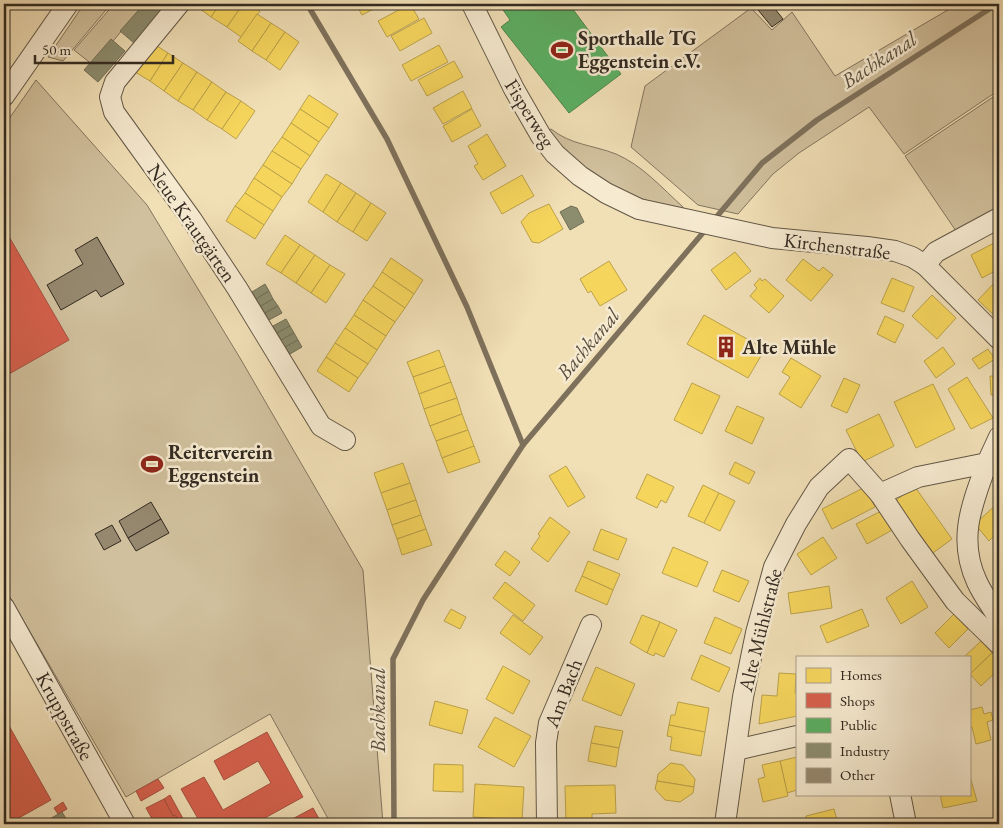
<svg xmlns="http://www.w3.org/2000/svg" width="1003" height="828" font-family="'EB Garamond',serif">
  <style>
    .green { fill: #d1c09d; stroke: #82755f }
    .homes { fill: #f6d55c; stroke: #bba24a }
    .shops { fill: #d6604d; stroke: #a55040 }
    .public { fill: #5aae61; stroke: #4e864e }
    .industry { fill: #8c8c6e; stroke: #716f57 }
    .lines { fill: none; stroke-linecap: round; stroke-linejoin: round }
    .stream { stroke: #7e715c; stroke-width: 5.5 }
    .building { fill: #95886e; stroke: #322a21 }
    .minor-casing { stroke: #625746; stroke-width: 22 }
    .minor { stroke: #f6ead0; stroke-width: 20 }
    .labels { text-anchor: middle; stroke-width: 5; stroke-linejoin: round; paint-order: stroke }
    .poi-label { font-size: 20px; font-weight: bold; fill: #322a21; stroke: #f6ead0; text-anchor: start }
    .street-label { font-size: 20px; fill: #322a21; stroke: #f6ead0 }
    .water-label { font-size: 21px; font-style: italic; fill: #584e3e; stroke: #f6ead0 }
  </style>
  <rect width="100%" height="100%" fill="#f1dfb6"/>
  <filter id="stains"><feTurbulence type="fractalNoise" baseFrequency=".004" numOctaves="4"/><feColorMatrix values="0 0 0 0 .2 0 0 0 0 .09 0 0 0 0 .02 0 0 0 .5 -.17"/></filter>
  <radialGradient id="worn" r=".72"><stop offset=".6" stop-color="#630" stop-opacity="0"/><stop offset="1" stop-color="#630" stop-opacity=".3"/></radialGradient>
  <g class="green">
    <path d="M84,4h27l-48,57 -15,-4z"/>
    <path d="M114,4h30l-51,61 -19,-15z"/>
    <path d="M958,4h41v86l-95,64 -35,-47 -70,46 -26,21 -35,40 -40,-9 -67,-58 14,-61 106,-78 21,22 20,-18 43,64z"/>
    <path d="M36,80l111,125 93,153 123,212 20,254h-52l-61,-110 -144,83 -122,-210v-461z"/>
    <path d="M999,93v115l-43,23 -51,-75z"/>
    <path d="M551,129c20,16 42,16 65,25 26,11 46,34 67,53l-1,3c-41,-9 -73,-21 -105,-48 -11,-8 -20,-21 -29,-31z"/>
  </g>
  <g class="homes">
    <path d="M198,4h22l-9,13 -15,-11z"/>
    <path d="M220,4h23l-16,23 -16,-10z"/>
    <path d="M243,4h7l10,7 -19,26 -14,-10z"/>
    <path d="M356,4h27l-21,11z"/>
    <path d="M410,4l9,15 -32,18 -9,-16z"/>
    <path d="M257,14l14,9 -19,28 -14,-10z"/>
    <path d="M424,18l8,15 -32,18 -9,-15z"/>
    <path d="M271,23l14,9 -19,28 -14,-9z"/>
    <path d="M285,32l14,10 -19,28 -14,-10z"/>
    <path d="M154,44l14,9 -18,28 -15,-9z"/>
    <path d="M439,45l9,17 -37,19 -9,-16z"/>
    <path d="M168,53l15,10 -19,28 -14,-10z"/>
    <path d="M454,61l9,16 -36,19 -9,-16z"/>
    <path d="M183,63l14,9 -19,29 -14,-10z"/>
    <path d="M197,72l15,10 -19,28 -15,-9z"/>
    <path d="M212,82l14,10 -19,28 -14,-10z"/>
    <path d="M463,91l9,17 -29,16 -10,-16z"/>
    <path d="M226,92l15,9 -19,28 -15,-9z"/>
    <path d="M309,95l29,19 -9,14 -29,-19z"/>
    <path d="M241,101l14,10 -19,28 -14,-10z"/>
    <path d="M300,109l29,19 -10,14 -28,-19z"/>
    <path d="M472,109l9,17 -29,16 -9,-16z"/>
    <path d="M291,123l28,19 -9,14 -28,-19z"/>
    <path d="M487,134l19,32 -23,14 -9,-14 4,-2 -10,-18z"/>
    <path d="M282,137l28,19 -9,13 -29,-18z"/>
    <path d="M272,151l29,18 -9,15 -29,-19z"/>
    <path d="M263,165l29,19 -10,13 -28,-19z"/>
    <path d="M326,174l15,9 -18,29 -15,-10z"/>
    <path d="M522,175l12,21 -32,18 -12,-21z"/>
    <path d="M254,178l28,19 -9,14 -28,-18z"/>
    <path d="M341,183l15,10 -19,29 -14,-10z"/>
    <path d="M245,193l28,18 -9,14 -29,-19z"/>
    <path d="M356,193l15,10 -18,29 -16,-10z"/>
    <path d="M371,203l15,10 -19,28 -14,-9z"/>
    <path d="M549,204l14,25 -24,14 -7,-1 -11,-20 8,-9z"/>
    <path d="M235,206l29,19 -9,14 -29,-18z"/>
    <path d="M285,235l15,10 -19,28 -15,-9z"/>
    <path d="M996,242l3,7v20l-17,9 -11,-23z"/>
    <path d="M300,245l15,10 -19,28 -15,-10z"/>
    <path d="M735,252l16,19 -25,19 -15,-20z"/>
    <path d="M315,255l15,10 -19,28 -15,-10z"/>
    <path d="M391,258l32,22 -9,14 -32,-22z"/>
    <path d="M803,259l16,12 4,-4 10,8 -22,26 -25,-21z"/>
    <path d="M609,261l18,29 -27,16 -9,-15 -3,2 -8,-14z"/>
    <path d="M330,265l15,9 -19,29 -15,-10z"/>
    <path d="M382,272l32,22 -9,14 -32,-22z"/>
    <path d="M760,278l2,3 3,-2 19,17 -15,17 -19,-17 7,-8 -3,-3z"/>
    <path d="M892,278l22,9 -10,25 -23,-9z"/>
    <path d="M996,281l3,3 -1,35 -20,-19z"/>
    <path d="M373,286l32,22 -10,14 -32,-22z"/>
    <path d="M932,295l24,23 -19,21 -25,-23z"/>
    <path d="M363,300l32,22 -9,14 -32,-21z"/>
    <path d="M354,315l32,21 -9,14 -32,-22z"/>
    <path d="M704,315l61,34 -17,29 -61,-34z"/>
    <path d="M885,316l19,9 -9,18 -18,-9z"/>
    <path d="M345,328l32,22 -9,14 -33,-21z"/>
    <path d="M335,343l33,21 -10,14 -32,-21z"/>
    <path d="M943,347l12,17 -19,14 -12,-17z"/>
    <path d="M988,349l7,10 -16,10 -7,-10z"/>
    <path d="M439,350l6,16 -32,11 -6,-15z"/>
    <path d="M326,357l32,21 -9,14 -32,-21z"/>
    <path d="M791,358l30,18 -20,32 -22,-14 11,-17 -8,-5z"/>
    <path d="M445,366l6,16 -32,12 -6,-17z"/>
    <path d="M990,376h9v19h-8z"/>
    <path d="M967,377l26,41 -22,11 -23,-40z"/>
    <path d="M844,378l16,7 -13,28 -16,-7z"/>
    <path d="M451,382l6,16 -33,11 -5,-15z"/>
    <path d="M692,383l28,13 -18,38 -28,-14z"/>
    <path d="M933,384l22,45 -39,19 -22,-46z"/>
    <path d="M457,398l5,16 -32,12 -6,-17z"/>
    <path d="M737,406l27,12 -12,26 -27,-13z"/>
    <path d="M462,414l6,16 -32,11 -6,-15z"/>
    <path d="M879,414l15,32 -32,16 -16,-32z"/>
    <path d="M468,430l6,16 -32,12 -6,-17z"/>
    <path d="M474,446l6,16 -32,11 -6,-15z"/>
    <path d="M735,462l20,10 -6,12 -20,-10z"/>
    <path d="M403,463l7,20 -29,10 -7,-20z"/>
    <path d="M566,466l19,31 -17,10 -19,-31z"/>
    <path d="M647,474l27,13 -8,16 -5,-3 -4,8 -21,-10z"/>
    <path d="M410,483l6,17 -29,10 -6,-17z"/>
    <path d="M703,485l16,8 -15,30 -16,-7z"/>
    <path d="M865,487l10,20 -43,22 -10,-20z"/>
    <path d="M915,487l37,52 -22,16 -37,-53z"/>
    <path d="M719,493l16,8 -15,30 -16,-8z"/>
    <path d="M416,500l5,15 -29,10 -5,-15z"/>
    <path d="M999,502v29l-10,10 -14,-17z"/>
    <path d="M883,510l11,19 -27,15 -11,-20z"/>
    <path d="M421,515l5,14 -29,10 -5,-14z"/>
    <path d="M550,517l20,15 -22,30 -17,-13 9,-13 -2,-2z"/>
    <path d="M426,529l6,16 -30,10 -5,-16z"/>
    <path d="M601,529l26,10 -9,21 -25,-10z"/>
    <path d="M823,537l14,21 -26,17 -14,-21z"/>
    <path d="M673,547l35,15 -11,25 -35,-14z"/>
    <path d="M505,551l15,11 -10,14 -15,-11z"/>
    <path d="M588,561l32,13 -7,16 -31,-14z"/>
    <path d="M722,570l27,11 -10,21 -26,-11z"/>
    <path d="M582,576l31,14 -6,15 -32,-14z"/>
    <path d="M912,581l16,26 -27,17 -15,-26z"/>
    <path d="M505,582l30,23 -12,16 -30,-23z"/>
    <path d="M829,586l3,22 -41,6 -3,-21z"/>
    <path d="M451,609l15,8 -6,12 -16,-8z"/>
    <path d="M862,609l7,17 -42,17 -7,-17z"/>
    <path d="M954,614l14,15 -19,19 -14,-15z"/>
    <path d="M513,615l30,22 -13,18 -30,-22z"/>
    <path d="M642,615l18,7 -13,31 -17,-10z"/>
    <path d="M715,617l27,12 -11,25 -27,-11z"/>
    <path d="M660,622l17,8 -13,27 -9,-4 -1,3 -7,-3z"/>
    <path d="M981,641l11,12 -22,21 -1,-17h-5z"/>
    <path d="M992,653l7,7v9l-18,17 -11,-12z"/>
    <path d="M701,655l29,13 -11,24 -28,-13z"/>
    <path d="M503,666l27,15 -17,33 -27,-15z"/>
    <path d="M596,667l39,17 -14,32 -39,-16z"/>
    <path d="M779,673l17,1 -1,19 2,1v22l-38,8 3,-29 15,1z"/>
    <path d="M435,701l33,9 -6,24 -33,-9z"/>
    <path d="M678,702l31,6 -4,24 -36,-7 2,-10h4z"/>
    <path d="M982,707l2,7 7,-2 2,8 -6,2 4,18 -15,4 -4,-17h-3v-17z"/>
    <path d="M495,717l36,19 -17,31 -36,-20z"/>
    <path d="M669,725l36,7 -4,24 -31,-6 2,-13 -5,-1z"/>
    <path d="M595,726l28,5 -4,17 -28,-5z"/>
    <path d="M591,743l28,5 -3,19 -28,-6z"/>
    <path d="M797,757v33l-10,3 -7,-32z"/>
    <path d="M780,761l8,35 -25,6 -5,-23 7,-2 -3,-12z"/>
    <path d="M671,763l12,2 12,14 -1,8 -37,-6 1,-7z"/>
    <path d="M434,764l29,1v27l-30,-1z"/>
    <path d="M969,773l8,28 -34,7 -3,-14h29z"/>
    <path d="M657,781l37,6 -1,6 -13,9 -15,-2 -10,-11z"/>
    <path d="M475,784l49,3 -2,33 -49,-3z"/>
    <path d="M615,785l1,28 -24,1v9h-26l-1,-37z"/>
    <path d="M834,809l4,15h-30l-2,-8z"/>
    <path d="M691,818l1,6h-25v-1z"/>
    <path d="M959,818l2,6h-33z"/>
    <path d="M783,819l1,5h-28z"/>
  </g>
  <g class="shops">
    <path d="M4,228l65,112 -60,34 -5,-10z"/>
    <path d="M4,717l47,83 -43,24h-4z"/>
    <path d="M267,732l36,65 -49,27h-53l-20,-35 23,-12 19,33 48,-27 -13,-22 -34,19 -10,-19z"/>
    <path d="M158,779l6,9 -23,13 -5,-10z"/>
    <path d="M170,795l16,29h-5l-6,-9 -2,1 -9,-17z"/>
    <path d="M164,799l9,17 2,-1 6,9h-26l-9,-16z"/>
    <path d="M63,802l4,7 -9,5 -4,-6z"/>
    <path d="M313,808l9,16h-39z"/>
  </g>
  <path class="public" d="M499,4h70l52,70 -52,39 -68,-86 9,-7z"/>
  <g class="industry">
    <path d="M144,4h8l9,7 -27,32 -14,-12z"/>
    <path d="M111,39l14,12 -27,31 -14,-12z"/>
    <path d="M571,206l6,2 7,14 -14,8 -10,-18z"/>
    <path d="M265,284l4,7 -13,8 -4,-7z"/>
    <path d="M269,291l4,8 -12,7 -5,-7z"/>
    <path d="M273,299l5,7 -13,7 -4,-7z"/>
    <path d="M278,306l4,7 -13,7 -4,-7z"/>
    <path d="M286,319l4,7 -13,7 -4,-7z"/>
    <path d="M290,326l4,7 -13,7 -4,-7z"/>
    <path d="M294,333l4,7 -13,7 -4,-7z"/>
    <path d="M298,340l4,7 -12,7 -5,-7z"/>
    <path d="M62,812l5,8 -8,4 -2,-1 -7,1 -2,-4z"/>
  </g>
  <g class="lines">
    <g class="stream">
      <path d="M307,4l80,135 80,168 56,138"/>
      <path d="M713,221l49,-58 55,-43 180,-116"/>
      <path d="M394,824l-1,-165 30,-59 100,-155 184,-217"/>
    </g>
  </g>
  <g class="building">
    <path d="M756,4h15l12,15 -11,8 -18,-22z"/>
    <path d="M97,237l27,47 -23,13 -5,-7 -35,20 -14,-25 36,-21 -8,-14z"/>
    <path d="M151,502l10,17 -33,19 -9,-17z"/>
    <path d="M161,519l8,14 -33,18 -8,-13z"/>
    <path d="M112,525l9,16 -17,9 -9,-16z"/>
  </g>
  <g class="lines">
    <g class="minor-casing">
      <g id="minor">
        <path d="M179,4l-64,78 -5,15 4,15 78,108 45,68 84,138 24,14"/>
        <path d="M472,4l42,85 27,47 14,18 25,22 26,17 33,16 133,29 95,9 28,4 17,6 13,8 74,74"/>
        <path d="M4,96l64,-92"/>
        <path d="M925,265l11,-13 63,-34"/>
        <path d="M987,463c-15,41 -30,76 -10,119 6,13 15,25 22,37"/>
        <path d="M880,494l30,45 45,62 44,43"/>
        <path d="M4,607l121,217"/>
        <path d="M736,750l61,-14"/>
        <path d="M900,794l6,30"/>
        <path d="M547,824l-1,-81 3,-20 42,-98"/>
        <path d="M725,824l18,-127 13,-64 18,-66 22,-43 23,-37 30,-28 31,35 38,-17 69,-14 12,-26"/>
      </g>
    </g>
    <use href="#minor" class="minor"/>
  </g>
  <defs>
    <g id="stadium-bare" transform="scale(1.725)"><path d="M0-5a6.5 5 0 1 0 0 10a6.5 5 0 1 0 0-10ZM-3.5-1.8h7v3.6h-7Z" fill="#8f2418" stroke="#f6ead0" stroke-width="2.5" paint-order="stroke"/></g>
    <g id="building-bare" transform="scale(1.725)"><path d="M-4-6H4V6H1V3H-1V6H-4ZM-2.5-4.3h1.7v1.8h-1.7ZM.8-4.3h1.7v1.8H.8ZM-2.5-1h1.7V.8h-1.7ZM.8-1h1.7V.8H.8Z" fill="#8f2418" stroke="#f6ead0" stroke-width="2.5" paint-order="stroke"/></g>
  </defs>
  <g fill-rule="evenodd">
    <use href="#stadium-bare" x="562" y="50"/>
    <use href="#building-bare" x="726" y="347"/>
    <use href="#stadium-bare" x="152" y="464"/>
  </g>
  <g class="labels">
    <g class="poi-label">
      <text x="578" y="45">Sporthalle TG<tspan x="578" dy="23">Eggenstein e.V.</tspan></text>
      <text x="742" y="354">Alte Mühle</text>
      <text x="168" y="459">Reiterverein<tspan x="168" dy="23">Eggenstein</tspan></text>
    </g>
    <g class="street-label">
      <text transform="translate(530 113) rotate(58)" y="7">Fisperweg</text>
      <text transform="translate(192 223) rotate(55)" y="7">Neue Krautgärten</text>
      <text transform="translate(837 246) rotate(7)" y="7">Kirchenstraße</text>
      <text transform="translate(760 630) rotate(-76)" y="7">Alte Mühlstraße</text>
      <text transform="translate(563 693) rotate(-69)" y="7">Am Bach</text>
      <text transform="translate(65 716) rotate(61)" y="7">Kruppstraße</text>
    </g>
    <g class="water-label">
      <text transform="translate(879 60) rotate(-33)" y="7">Bachkanal</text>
      <text transform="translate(588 344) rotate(-50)" y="7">Bachkanal</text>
      <text transform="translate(378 710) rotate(-90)" y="7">Bachkanal</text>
    </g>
  </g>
  <rect width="1003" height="828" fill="none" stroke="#f1dfb6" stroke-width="20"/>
  <rect x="5" y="5" width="993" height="818" fill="none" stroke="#322a21" stroke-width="2.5"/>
  <rect x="10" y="10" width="983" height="808" fill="none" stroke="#322a21"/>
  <rect x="796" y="656" width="175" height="140" fill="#f6ead0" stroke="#a89d8a"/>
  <rect x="806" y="668" width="25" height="15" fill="#f6d55c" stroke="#a89d8a"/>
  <text x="840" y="680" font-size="15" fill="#322a21">Homes</text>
  <rect x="806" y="693" width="25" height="15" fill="#d6604d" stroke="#a89d8a"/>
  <text x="840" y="706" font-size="15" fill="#322a21">Shops</text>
  <rect x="806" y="718" width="25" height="15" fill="#5aae61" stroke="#a89d8a"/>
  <text x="840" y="730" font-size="15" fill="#322a21">Public</text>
  <rect x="806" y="743" width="25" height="15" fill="#8c8c6e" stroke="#a89d8a"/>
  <text x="840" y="756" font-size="15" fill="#322a21">Industry</text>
  <rect x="806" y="768" width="25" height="15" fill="#95886e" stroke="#a89d8a"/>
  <text x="840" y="780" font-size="15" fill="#322a21">Other</text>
  <path d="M35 55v8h138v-8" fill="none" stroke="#322a21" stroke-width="2.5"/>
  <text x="42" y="55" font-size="15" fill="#322a21" stroke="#f6ead0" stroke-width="4" paint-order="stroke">50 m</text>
  <rect width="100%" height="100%" filter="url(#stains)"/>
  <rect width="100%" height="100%" fill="url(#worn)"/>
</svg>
